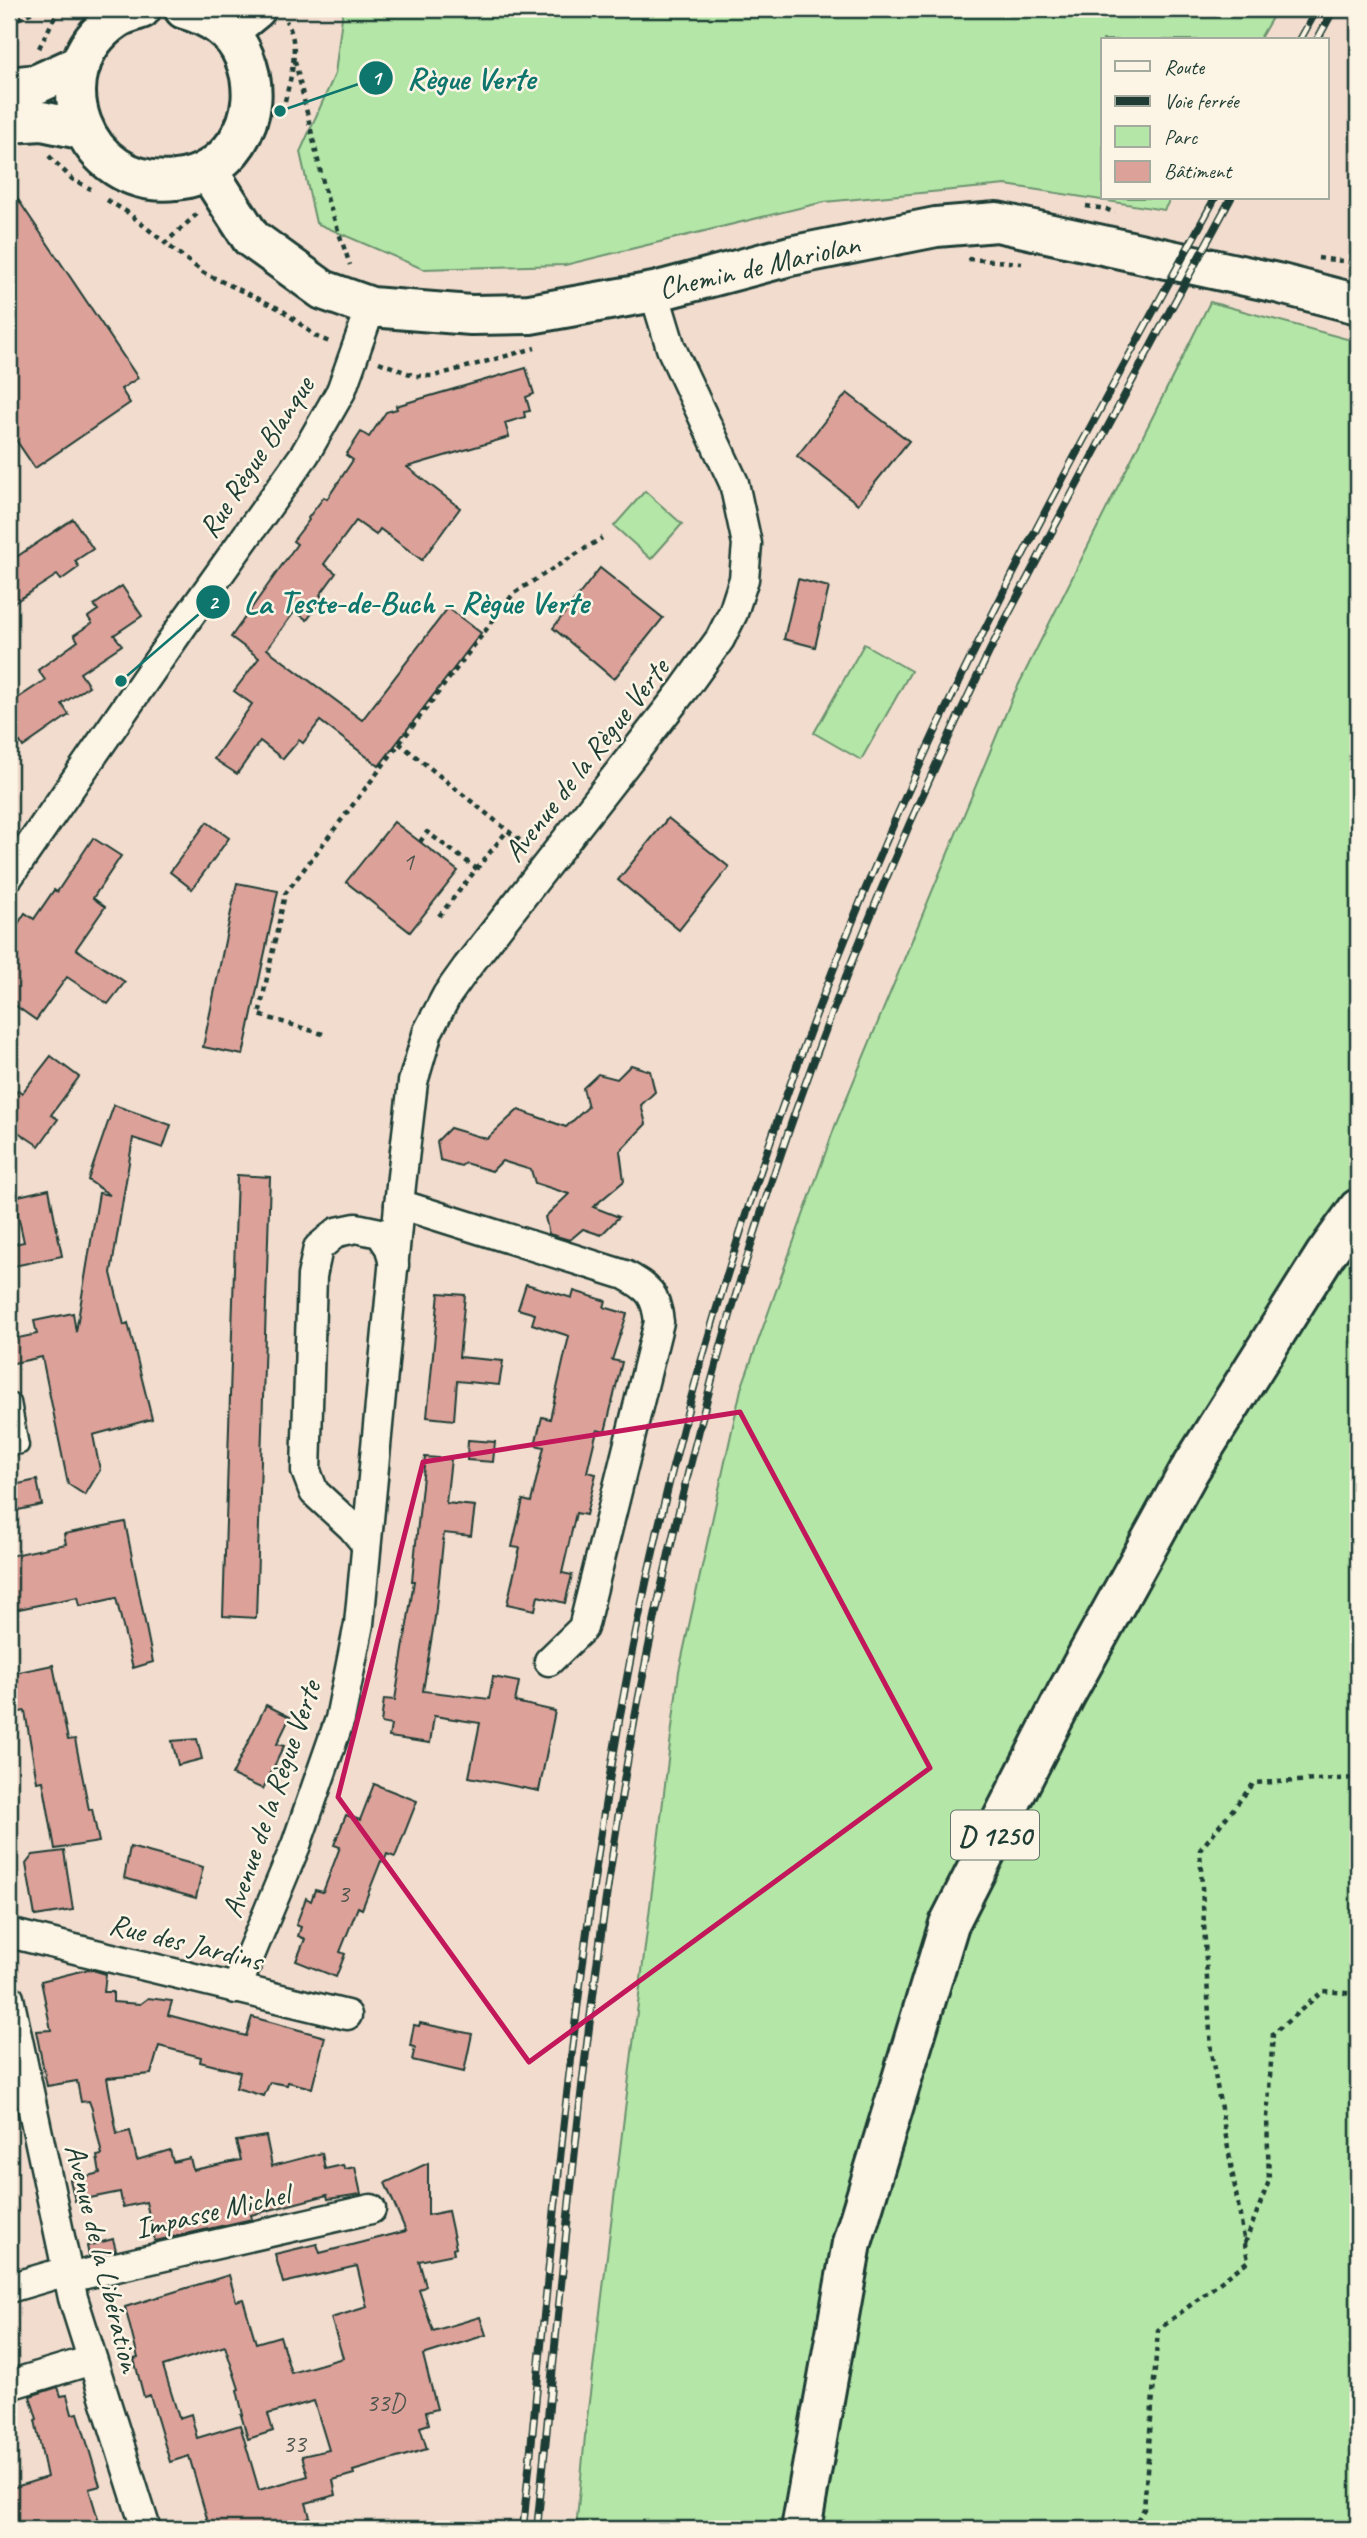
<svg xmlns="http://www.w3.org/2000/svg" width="1367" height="2538" font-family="Caveat,sans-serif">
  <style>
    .green { fill: #b4e6a7; stroke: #6a926e; stroke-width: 2 }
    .building { fill: #dca29a; stroke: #1f3d34; stroke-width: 2; fill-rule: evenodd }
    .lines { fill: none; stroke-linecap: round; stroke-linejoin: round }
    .lane-casing { stroke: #1f3d34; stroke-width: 19 }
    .street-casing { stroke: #1f3d34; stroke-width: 33 }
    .secondary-casing { stroke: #1f3d34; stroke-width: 44 }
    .primary-casing { stroke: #1f3d34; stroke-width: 44 }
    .path { stroke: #1f3d34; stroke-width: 4.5; stroke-dasharray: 5 5; stroke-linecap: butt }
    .lane { stroke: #fcf5e5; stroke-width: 14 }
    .street { stroke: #fcf5e5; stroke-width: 28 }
    .secondary { stroke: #fcf5e5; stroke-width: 38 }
    .primary { stroke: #fcf5e5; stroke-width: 38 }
    .rail-casing { stroke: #1f3d34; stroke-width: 8 }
    .rail { stroke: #fcf5e5; stroke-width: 5; stroke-dasharray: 16; stroke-linecap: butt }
    .marked { fill: none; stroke: #c2185b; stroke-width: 5; stroke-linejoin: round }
    .labels { text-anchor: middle; stroke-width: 5; stroke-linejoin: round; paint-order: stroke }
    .number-label { font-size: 26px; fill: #4e564e }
    .shield { fill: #fcf5e5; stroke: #617469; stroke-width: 2 }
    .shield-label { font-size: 28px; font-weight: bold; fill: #1f3d34 }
    .street-label { font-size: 30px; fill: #1f3d34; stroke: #fcf5e5 }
    .leader { fill: none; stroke: #0f766e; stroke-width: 2.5 }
    .callout-dot { fill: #0f766e; stroke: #fcf5e5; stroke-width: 2.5 }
    .mark-label { font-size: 21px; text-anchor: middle; font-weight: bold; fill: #fff }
    .callout-label { font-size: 32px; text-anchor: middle; font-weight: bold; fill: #0f766e; stroke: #fcf5e5; stroke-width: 5; stroke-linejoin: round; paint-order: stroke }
  </style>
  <rect width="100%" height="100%" fill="#f2dcce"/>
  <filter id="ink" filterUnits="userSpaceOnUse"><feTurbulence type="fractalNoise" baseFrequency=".0143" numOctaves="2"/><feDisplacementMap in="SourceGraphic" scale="14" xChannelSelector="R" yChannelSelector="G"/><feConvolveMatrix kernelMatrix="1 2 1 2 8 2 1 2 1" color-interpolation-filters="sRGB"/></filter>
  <g filter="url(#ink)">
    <g class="green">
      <path d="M343,9h934l-18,31h-156v158h68l-7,12 -158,-25 -182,17 -259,63 -142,4 -107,-46 -16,-71 35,-78z"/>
      <path d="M1210,302l148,40v2187h-782l10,-103 93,-755 62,-282 94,-263 178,-430z"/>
      <path d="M645,491l37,33 -31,35 -37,-33z"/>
      <path d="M864,644l47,27 -50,89 -47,-27z"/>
    </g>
    <g class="building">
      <path d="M9,186l129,192 -17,11 9,14 -95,65 -19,-28 -7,5z"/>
      <path d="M526,368l8,26 -8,3 4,14 -6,1 1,5 -20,6 4,14 -102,30 53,41 -38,52 -42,-31 -4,6 -20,-14 -32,43 12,9 -16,22 3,3 -16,22 -12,-9 -28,38 95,71 86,-112 33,25 -102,133 -59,-45 -17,22 -4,-3 -16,19 -23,-18 -23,33 -23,-15 38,-55 -18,-13 25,-33 -28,-21 66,-93 -4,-3 16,-21 -1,-2 16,-21 3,2 26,-39 -7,-5 15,-23 8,5 17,-25 11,-3 -1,-3z"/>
      <path d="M847,393l62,48 -51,63 -61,-48z"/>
      <path d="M73,519l20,30 -18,12 4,6 -18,13 -4,-5 -48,31v-44z"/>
      <path d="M600,568l63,50 -49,61 -61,-51z"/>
      <path d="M798,579l31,8 -14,60 -31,-8z"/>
      <path d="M122,586l20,30 -28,19 8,10 -42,28 9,13 -27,18 7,11 -46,32 -3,-5 -11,8v-46l36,-24 -7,-10 40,-29 -4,-6 18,-12 -4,-6 10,-7 -4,-5z"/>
      <path d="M668,818l61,49 -50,63 -61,-50z"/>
      <path d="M207,822l22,16 -37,51 -22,-17z"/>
      <path d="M394,822l64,49 -48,61 -64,-50z"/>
      <path d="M93,838l28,18 -28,42 12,9 -29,42 49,33 -17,22 -41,-27 -31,43 -27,-19v-63l16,-25 9,6 20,-29 3,2z"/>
      <path d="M237,883l41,8 -35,164 -40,-8z"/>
      <path d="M51,1056l28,21 -28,38 7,4 -19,27 -30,-20v-22l9,-14 4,3z"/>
      <path d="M631,1065l19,6 5,21 -14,13 5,19 -26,27 4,30 -31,26 26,10 -18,18 -18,-6 -13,11 -21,-6 -4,-17 24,-23 -34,-11 -4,-13 -29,-9 -10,10 -27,-8 -4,3 -21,-6 -3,-19 13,-13 37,11 31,-29 48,17 22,-20 -5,-19 15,-14 19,5z"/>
      <path d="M114,1105l57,20 -8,23 -30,-10 -22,135 13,52 4,-2 24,96 -59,16 7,35 -15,25 -17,-11 -26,-127 -33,7v-24l28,-6 -3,-13 39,-8 3,19 23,-139 11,2 -22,-15z"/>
      <path d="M237,1175l33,2 -14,441 -33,-2z"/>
      <path d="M49,1189l13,67 -53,11v-22l15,-3 -10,-45z"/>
      <path d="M526,1284l46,14 2,-7 32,10 -2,6 23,7 -15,46 10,2 -17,70 -8,-2 -10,42 9,2 -10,41 -10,-2 -14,60 10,2 -7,28 -27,-7 -3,14 -28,-6 13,-56 -8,-1 11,-47 8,2 13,-55 -9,-2 7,-28 8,2 19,-83 -37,-12 3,-10 -17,-5z"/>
      <path d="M439,1293l26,2 -6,62 44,4 -4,24 -42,-4 -3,39 -27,-3z"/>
      <path d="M468,1440l27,2 -2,20 -26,-2z"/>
      <path d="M425,1457l26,2 -5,44 29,3 -4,30 -27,-3 -9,84 -12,74 66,8 4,-22 26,5 -4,20 40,9 -16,80 -70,-14 11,-54 -46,-7 -4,27 -41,-6 2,-12 -10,-2 3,-24 11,1 19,-119h-2z"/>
      <path d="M37,1480l5,25 -33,7v-26z"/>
      <path d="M125,1522l28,140 -20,6 -17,-70 -36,8 -2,-9 -69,14v-55l57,-12 -2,-10z"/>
      <path d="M53,1665l15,75 7,-1 14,71 3,-1 7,33 -44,7 -12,-68 -6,1 -12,-71 -16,3v-40z"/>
      <path d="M266,1705l24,12 -13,27 7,2 -21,43 -31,-14z"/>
      <path d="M197,1739l5,20 -24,6 -6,-24z"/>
      <path d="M374,1784l43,17 -22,56 -8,-3 -3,8 -3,-1 -19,48 -4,-2 -18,45 5,2 -9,23 -40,-16 9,-22 -7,-3 3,-9 -5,-2 10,-27 5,3 4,-11 8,2 17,-45 -6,-2 12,-30 14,5z"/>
      <path d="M130,1847l73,20 -7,31 -72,-20z"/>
      <path d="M64,1851l9,59 -38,6 -9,-52 7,-9z"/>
      <path d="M89,1969l17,5 -2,18h9v10l27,2 8,-6 24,3 -4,14 78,21 6,-19 73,20 -13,51 -24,-6 -1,3 -17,-3 -6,14 -28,-8 4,-16 -40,-10 1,-5 -42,-11 -8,28 -44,4 10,56 13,-3 7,29 33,-10 3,12 17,-4 3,12 48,-10 -5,-19 30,-5 6,30 50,-13 3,16 18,-4 2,4 10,-2 6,27 -33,5 -1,-4 -76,20 1,4 -97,22 -9,-39 -23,5 -3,-15 -45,9 -5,-21 30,-7 -3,-17 5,-1 -10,-46 -3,-8 -8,1 -4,-21 -30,5 -11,-55 15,-1 -10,-49z"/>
      <path d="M420,2023l52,11 -8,38 -52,-12 3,-13 -5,-1 4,-21 5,1z"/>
      <path d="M428,2163v52l20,-4 8,37 -3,1 1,5 -35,7 7,25 -7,4 14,41 47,-14 6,18 -63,20 14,54 -11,3 3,12 -9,3 7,22 -74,22 1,3 -21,6 3,15 -30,8 4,14 -37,12h-63l-21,-73 -19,6 -20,-67 -6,2 -10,-38 4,-1 -13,-51 104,-32 7,26 7,-2 13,44 24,-7 11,37 52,-15 -12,-40 36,-11 -10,-41 -74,17 -8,-29 42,-10 3,9 86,-22 -21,-48zM225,2346l14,43 -2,1 6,25h-2l7,24 25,-8 -5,-17 46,-13 15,49 -27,6 6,20 -49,14 -19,-65 -43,13 -6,-24 -12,4 -16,-52z"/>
      <path d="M113,2239l3,11 -27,6 -2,-10z"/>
      <path d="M58,2387l3,9 6,-1 5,19 6,-1 22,73 -11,3 12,40h-92v-40l38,-12 -12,-57 2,-1 -7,-23z"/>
    </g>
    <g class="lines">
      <g class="lane-casing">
        <path id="lane" d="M9,1448l12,-2 -8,-44"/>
      </g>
      <g class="street-casing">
        <g id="street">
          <path d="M9,876l176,-254 120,-168 36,-63 30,-84"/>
          <path d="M399,1204l226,71c24,13 31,19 34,47l-76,306 -34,33"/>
          <path d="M366,1544l-14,-17 -38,-35 -8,-21 6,-195 6,-28 19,-16 19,-4 24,5 10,15 4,17"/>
          <path d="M9,1933l338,82"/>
          <path d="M236,1989l60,-144 44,-126 19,-95 42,-439 12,-103 15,-51 19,-36 20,-28 217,-278 36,-50 13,-26 11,-34 3,-35 -13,-61 -63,-135 -17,-56"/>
          <path d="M9,1998l64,300 73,231"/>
          <path d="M68,2278l303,-69"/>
          <path d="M9,2288l58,-17"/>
          <path d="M9,2385l83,-25"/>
        </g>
      </g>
      <g class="secondary-casing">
        <g id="secondary">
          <path d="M141,9c-8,3 -18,5 -25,10 -78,52 -33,172 60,161 25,-2 47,-17 61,-38 17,-26 19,-57 7,-85 -10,-26 -35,-41 -60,-48"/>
          <path d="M228,32l28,-23"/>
          <path d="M9,87l28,-3 44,-20"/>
          <path d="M9,123l33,-2 42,9"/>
          <path d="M208,171l43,67 72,52 48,17 100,8 59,-1 124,-22 136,-36 146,-29 61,-5 280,61 81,21"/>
        </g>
      </g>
      <g class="primary-casing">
        <path id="primary" d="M801,2529l51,-286 97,-319 117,-230 123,-223 136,-216 33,-46"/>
      </g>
      <g class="path">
        <path d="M9,23l30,-14"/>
        <path d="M39,48l20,-39"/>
        <path d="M295,61l31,134 24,70"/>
        <path d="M285,101c6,-25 16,-56 1,-80"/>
        <path d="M49,156l23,23 19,10"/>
        <path d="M107,200l20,12 37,30"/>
        <path d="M1086,206l20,3 9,4"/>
        <path d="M197,214l-32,29 39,30 78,37 35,27 15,6"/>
        <path d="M1318,258l40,5"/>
        <path d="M968,259l54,4"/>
        <path d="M379,362l36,14h19l101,-28"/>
        <path d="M399,743l129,104"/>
        <path d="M420,842l7,-10 50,37"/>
        <path d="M439,916l68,-85"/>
        <path d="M323,1034l-64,-19 26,-121 229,-301 88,-55"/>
        <path d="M1245,2243l24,-62 -2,-63 6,-84 50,-43 35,3"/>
        <path d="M1132,2529l12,-20 14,-179 90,-69 -37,-209 -11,-202 54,-67 104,-5"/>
      </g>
      <use href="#lane" class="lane"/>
      <use href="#street" class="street"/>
      <use href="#secondary" class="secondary"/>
      <use href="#primary" class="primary"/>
      <g class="rail-casing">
        <g id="rail">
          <path d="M1300,40l17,-31"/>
          <path d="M1317,40l17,-31"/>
          <path d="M523,2529c25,-249 46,-500 86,-748 25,-158 61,-317 107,-470 59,-197 131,-391 218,-577 86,-183 185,-359 281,-536"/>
          <path d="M537,2529c25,-250 46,-501 87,-748 20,-122 47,-243 78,-363 66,-259 164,-511 280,-751 21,-45 46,-88 68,-132 60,-113 120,-225 181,-337"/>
        </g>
      </g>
      <use href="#rail" class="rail"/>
    </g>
  </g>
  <path class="marked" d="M740,1412l190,356 -401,294 -191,-265 85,-335z"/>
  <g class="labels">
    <g class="number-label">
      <text x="408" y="870">1</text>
      <text x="343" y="1902">3</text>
      <text x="385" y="2411">33D</text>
      <text x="294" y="2452">33</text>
    </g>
    <rect class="shield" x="951" y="1810.5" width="88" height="49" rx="5"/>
    <g class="shield-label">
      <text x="995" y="1845">D 1250</text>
    </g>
    <g class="street-label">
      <text transform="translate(759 266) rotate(-13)" y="10">Chemin de Mariolan</text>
      <text transform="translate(256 457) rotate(-57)" y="10">Rue Règue Blanque</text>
      <text transform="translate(586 760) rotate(-52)" y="10">Avenue de la Règue Verte</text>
      <text transform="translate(271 1799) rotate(-71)" y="10">Avenue de la Règue Verte</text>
      <text transform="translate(186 1942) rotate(14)" y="10">Rue des Jardins</text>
      <text transform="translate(212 2211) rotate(-13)" y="10">Impasse Michel</text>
      <text transform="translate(103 2258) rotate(76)" y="10">Avenue de la Libération</text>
    </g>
  </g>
  <path class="leader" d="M280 111L376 78M121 681L213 602"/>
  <g class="callout-dot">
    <circle cx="280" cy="111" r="7"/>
    <circle cx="121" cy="681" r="7"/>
    <circle cx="376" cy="78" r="18"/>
    <circle cx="213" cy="602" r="18"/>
  </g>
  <g class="mark-label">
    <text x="376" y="85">1</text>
    <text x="213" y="609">2</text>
  </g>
  <g class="callout-label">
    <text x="471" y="89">Règue Verte</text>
    <text x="416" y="613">La Teste-de-Buch - Règue Verte</text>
  </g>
  <rect width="1367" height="2538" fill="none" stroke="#fcf5e5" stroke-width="35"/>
  <rect x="18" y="18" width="1332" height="2503" fill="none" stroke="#1f3d34" stroke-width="2.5" filter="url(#ink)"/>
  <rect x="1101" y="38" width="228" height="161" fill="#fcf5e5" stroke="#a4ab9e" stroke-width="2"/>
  <rect x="1115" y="61" width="35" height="10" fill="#fcf5e5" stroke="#a4ab9e" stroke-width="2"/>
  <text x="1164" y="74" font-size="21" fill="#1f3d34">Route</text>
  <rect x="1115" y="96" width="35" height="10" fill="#1f3d34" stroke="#a4ab9e" stroke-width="2"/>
  <text x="1164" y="108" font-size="21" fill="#1f3d34">Voie ferrée</text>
  <rect x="1115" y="126" width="35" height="21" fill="#b4e6a7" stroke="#a4ab9e" stroke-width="2"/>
  <text x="1164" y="144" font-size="21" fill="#1f3d34">Parc</text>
  <rect x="1115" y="161" width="35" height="21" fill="#dca29a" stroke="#a4ab9e" stroke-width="2"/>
  <text x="1164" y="178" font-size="21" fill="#1f3d34">Bâtiment</text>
</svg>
